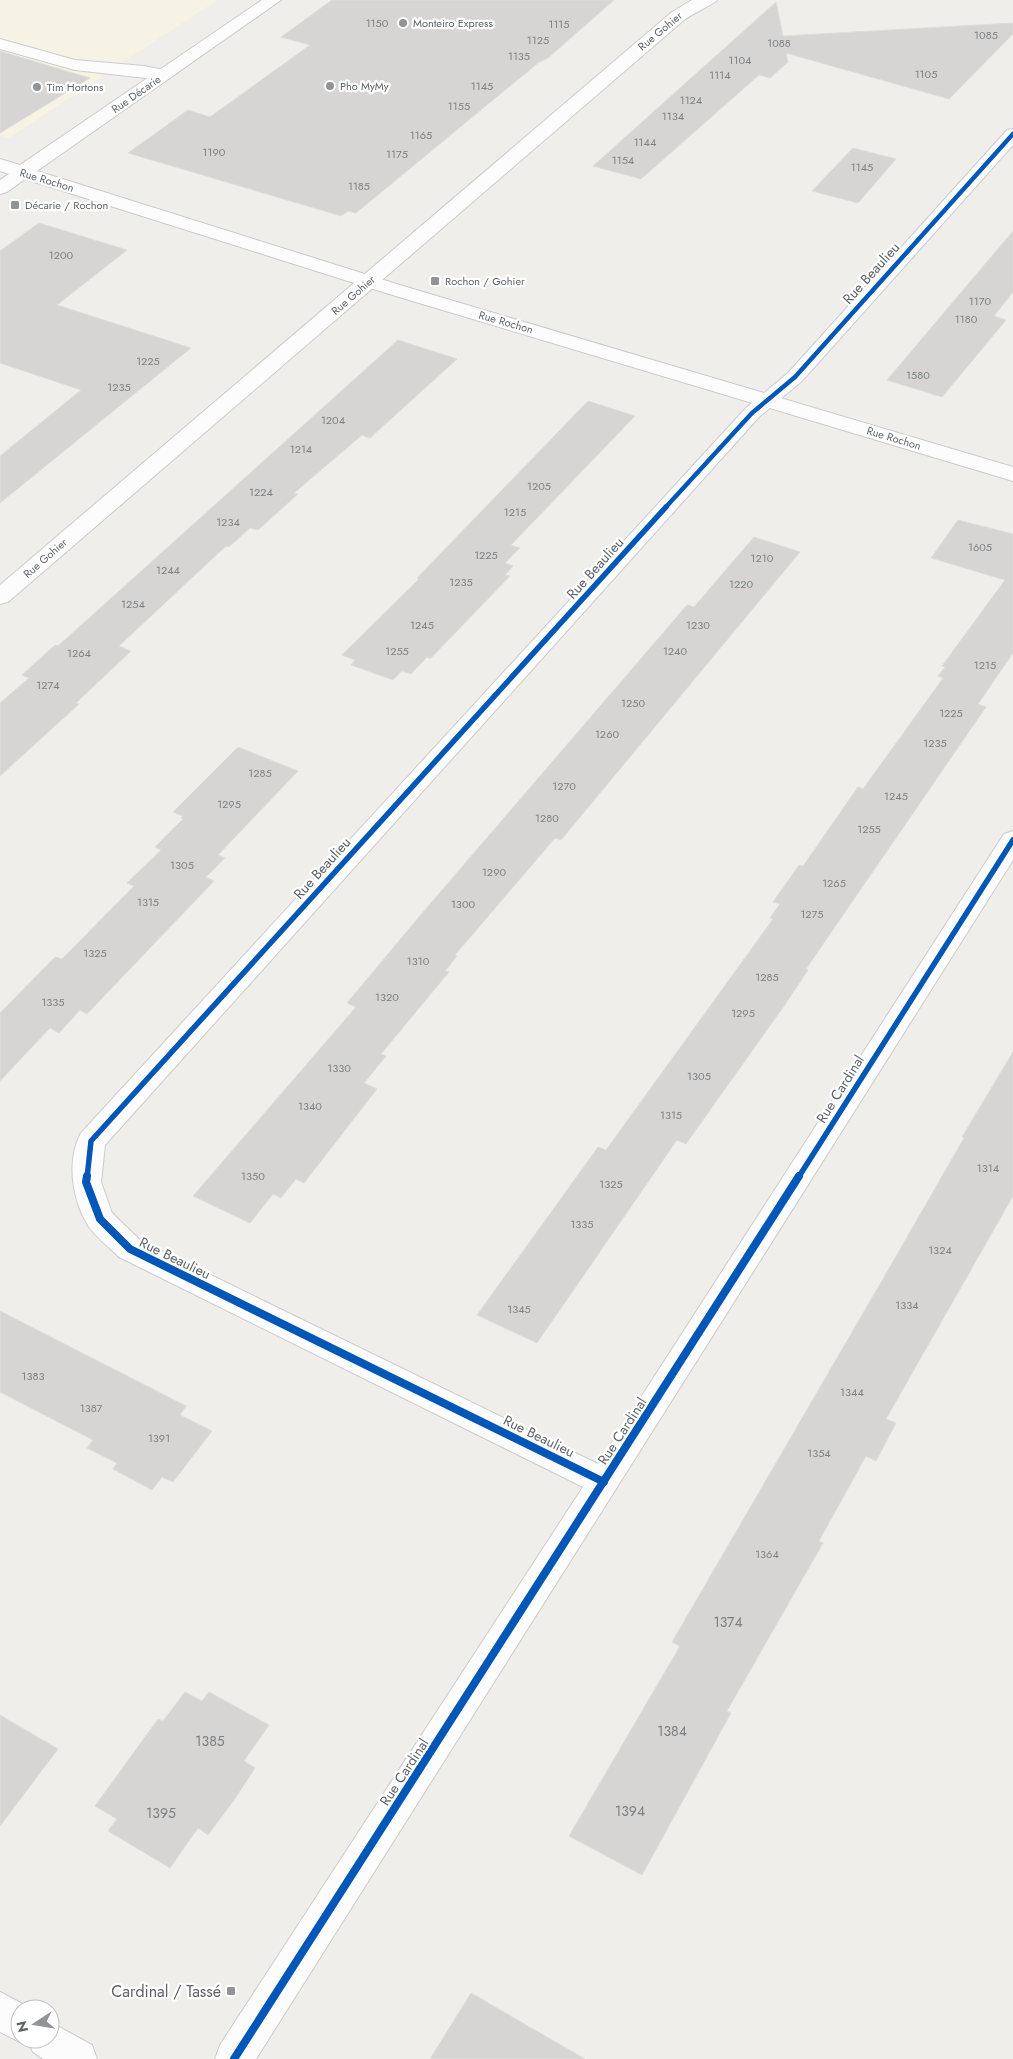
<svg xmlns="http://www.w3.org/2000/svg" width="1013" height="2059" font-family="Jost,sans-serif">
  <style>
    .commercial { fill: #f7f3e4 }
    .building { fill: #d6d5d3; stroke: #deddd9 }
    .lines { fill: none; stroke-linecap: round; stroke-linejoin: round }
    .lane-casing { stroke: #cbcccc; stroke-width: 2 }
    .street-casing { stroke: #cbcccc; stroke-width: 2 }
    .secondary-casing { stroke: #cacacb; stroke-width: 2 }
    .lane { fill: #fdfcfc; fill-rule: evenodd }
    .street { fill: #fdfcfc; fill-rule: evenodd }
    .secondary { fill: #fdfcfc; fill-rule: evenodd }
    .cycleway-far2-casing { stroke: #fff; stroke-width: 6 }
    .cycleway-far1-casing { stroke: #fff; stroke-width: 9 }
    .cycleway-casing { stroke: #fff; stroke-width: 11 }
    .cycleway-far2 { stroke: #0057b8; stroke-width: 4.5 }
    .cycleway-far1 { stroke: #0057b8; stroke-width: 5.5 }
    .cycleway { stroke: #0057b8; stroke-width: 8 }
    .poi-dot { fill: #919496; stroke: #fff; stroke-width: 2 }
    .labels { text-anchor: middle; stroke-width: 4.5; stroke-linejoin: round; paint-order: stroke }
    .number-label { font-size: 11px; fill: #7e8184 }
    .far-poi-label { font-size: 11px; fill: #5f6368; stroke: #fff; text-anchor: start }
    .far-street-label { font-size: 11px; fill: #5f6368; stroke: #fff }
    .street-label { font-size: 14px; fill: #5f6368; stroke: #fff }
    .near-number-label { font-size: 14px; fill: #7e8184 }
    .near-poi-label { font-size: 16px; fill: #5f6368; stroke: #fff; text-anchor: end }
  </style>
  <rect width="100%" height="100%" fill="#efeeea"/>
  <path class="commercial" d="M0,0h217l-208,138 -9,-3z"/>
  <g class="building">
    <path d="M332,0h282l-66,58 -10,5 -182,150 -8,-2 -7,5 -213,-63 60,-43 22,7 100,-72 -29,-8z"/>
    <path d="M776,2l7,34 230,-13v11l-64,65 -163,-46 2,9 -18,16 -11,-3 -118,104 -48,-13z"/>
    <path d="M0,51l90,27 -90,55z"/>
    <path d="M853,148l43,11 -38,44 -46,-12z"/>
    <path d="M39,223l88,27 -70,55 134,43 -191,155v-47l81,-66 -81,-27v-112z"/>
    <path d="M1013,231v61l-19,24 12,4 -64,77 -55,-17z"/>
    <path d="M398,340l59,19 -87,79 -8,-3 -68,58 4,1 -40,36 -8,-2 -21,19 -3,-1 -107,100 12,5 -55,52 3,1 -79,72v-73l29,-25 -7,-3 33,-30 3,1z"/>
    <path d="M588,401l47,15 -124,129 9,3 -15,15 8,3 -8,9 5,1 -80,83 -3,-2 -16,17 -9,-3 -9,9 -42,-15 4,-5 -13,-5 77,-76 -2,-1z"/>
    <path d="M958,520l55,14v119l-35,51 8,3 -180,262 2,1 -24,36 -98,138 -9,-4 -140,203 -60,-28 121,-168 8,3 167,-231 -3,-1 10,-14 -7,-2 26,-37 4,1 55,-79 5,2 80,-111 -5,-2 7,-9 -3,-1 63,-86 -74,-22z"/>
    <path d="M754,537l46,15 -239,288 -6,-2 -100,117 2,1 -12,15 4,1 -68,82 5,2 -22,27 13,6 -73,94 -8,-4 -15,19 -8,-4 -23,29 -57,-27 163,-189 -9,-4 77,-92 263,-306 7,2z"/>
    <path d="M238,747l60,24 -80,84 7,3 -19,19 8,4 -107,112 -20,21 -7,-4 -21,23 -9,-5 -50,53v-68l55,-56 7,2 72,-73 -7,-3 34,-33 -6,-3 28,-28 -2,-1 2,-2 -10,-4z"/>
    <path d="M1013,1052v144l-127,223 10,4 -20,38 -10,-5 -47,85 4,2 -96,168 4,2 -89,162 -73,-39 111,-190 -8,-4 219,-377 73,-127 -2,-1z"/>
    <path d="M0,1311l186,95 -6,9 32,16 -39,51 -11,-5 -10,13 -39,-21 4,-6 -30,-15 6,-8 -93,-48z"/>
    <path d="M185,1692l17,9 7,-9 60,33 -25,36 11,7 -21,32 -26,35 -10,-7 -28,40 -62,-37 9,-12 -22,-13 63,-87 5,2z"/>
    <path d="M0,1715l58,34 -58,77z"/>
    <path d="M471,1993l114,66h-155z"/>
  </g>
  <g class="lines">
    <g class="lane-casing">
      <path id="lane" d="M0,39l75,21 69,6 25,5 3,4 -3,4 -6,1 -88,-10 -75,-21z"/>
    </g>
    <g class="street-casing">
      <g id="street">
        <path d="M692,0h25c-1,3 -27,15 -33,20l-676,582 -8,2v-19l672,-573z"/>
        <path d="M1013,129v16l-211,236 -43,36 -654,728 -4,37 11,31 29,28 457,223 406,-630 9,-3v29l-757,1199h-41l5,-14 363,-558 -464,-230c-9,-9 -22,-19 -30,-30 -17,-26 -23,-66 -8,-94l664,-724 43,-36 219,-243z"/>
        <path d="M0,1992l32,17h-12v30h30v-17l42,23 5,14h-54l-10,-7 -6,-13 -7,3 -20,-10z"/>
      </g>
    </g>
    <g class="secondary-casing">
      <path id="secondary" d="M262,0h19l-244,171 366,115 610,181v14l-624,-187 -364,-115 -18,13 -7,2v-14l9,-6 -9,-3v-12l20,6z"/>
    </g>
    <use href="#lane" class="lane"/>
    <use href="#street" class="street"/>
    <use href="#secondary" class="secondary"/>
    <g class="cycleway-far2-casing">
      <path id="cycleway-far2" d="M665,508l87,-95 43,-36 218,-243"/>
    </g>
    <g class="cycleway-far1-casing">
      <g id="cycleway-far1">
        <path d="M87,1178l4,-37 575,-634"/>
        <path d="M798,1178l215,-338"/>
      </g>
    </g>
    <g class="cycleway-casing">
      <g id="cycleway">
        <path d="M87,1176l-1,6 14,37 30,30 474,233"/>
        <path d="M234,2059l565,-883"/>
      </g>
    </g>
    <use href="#cycleway-far2" class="cycleway-far2"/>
    <use href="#cycleway-far1" class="cycleway-far1"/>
    <use href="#cycleway" class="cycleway"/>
  </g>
  <g class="poi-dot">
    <circle cx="403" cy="23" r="5"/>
    <circle cx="330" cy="86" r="5"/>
    <circle cx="37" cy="87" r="5"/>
    <rect x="10" y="200" width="10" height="10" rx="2.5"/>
    <rect x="430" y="276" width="10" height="10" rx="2.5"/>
    <rect x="226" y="1986" width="10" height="10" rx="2.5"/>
  </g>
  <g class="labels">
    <g class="number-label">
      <text x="377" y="27">1150</text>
      <text x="559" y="28">1115</text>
      <text x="986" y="39">1085</text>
      <text x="538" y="44">1125</text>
      <text x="779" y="47">1088</text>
      <text x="519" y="60">1135</text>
      <text x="740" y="64">1104</text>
      <text x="926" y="78">1105</text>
      <text x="720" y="79">1114</text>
      <text x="482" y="90">1145</text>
      <text x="691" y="104">1124</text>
      <text x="459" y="110">1155</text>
      <text x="673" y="120">1134</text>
      <text x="421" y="139">1165</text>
      <text x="645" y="146">1144</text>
      <text x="214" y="156">1190</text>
      <text x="397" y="158">1175</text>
      <text x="623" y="164">1154</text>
      <text x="862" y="171">1145</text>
      <text x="359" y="190">1185</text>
      <text x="61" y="259">1200</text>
      <text x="980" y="305">1170</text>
      <text x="966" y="323">1180</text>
      <text x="148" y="365">1225</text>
      <text x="918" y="379">1580</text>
      <text x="119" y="391">1235</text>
      <text x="333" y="424">1204</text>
      <text x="301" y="453">1214</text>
      <text x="539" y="490">1205</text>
      <text x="261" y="496">1224</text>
      <text x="515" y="516">1215</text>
      <text x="228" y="526">1234</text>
      <text x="980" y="551">1605</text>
      <text x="486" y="559">1225</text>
      <text x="762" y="562">1210</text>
      <text x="168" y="574">1244</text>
      <text x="461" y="586">1235</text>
      <text x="741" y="588">1220</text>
      <text x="133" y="608">1254</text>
      <text x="422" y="629">1245</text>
      <text x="698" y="629">1230</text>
      <text x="397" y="655">1255</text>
      <text x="675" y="655">1240</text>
      <text x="79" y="657">1264</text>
      <text x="985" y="669">1215</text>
      <text x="48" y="689">1274</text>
      <text x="633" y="707">1250</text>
      <text x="951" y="717">1225</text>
      <text x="607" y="738">1260</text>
      <text x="935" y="747">1235</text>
      <text x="260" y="777">1285</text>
      <text x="564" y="790">1270</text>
      <text x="896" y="800">1245</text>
      <text x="229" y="808">1295</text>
      <text x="547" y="822">1280</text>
      <text x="869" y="833">1255</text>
      <text x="182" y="869">1305</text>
      <text x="494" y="876">1290</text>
      <text x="834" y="887">1265</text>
      <text x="148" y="906">1315</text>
      <text x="463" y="908">1300</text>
      <text x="812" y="918">1275</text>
      <text x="95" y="957">1325</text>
      <text x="418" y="965">1310</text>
      <text x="767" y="981">1285</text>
      <text x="387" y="1001">1320</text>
      <text x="53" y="1006">1335</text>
      <text x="743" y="1017">1295</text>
      <text x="339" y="1072">1330</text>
      <text x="699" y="1080">1305</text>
      <text x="310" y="1110">1340</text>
      <text x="671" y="1119">1315</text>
      <text x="988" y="1172">1314</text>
      <text x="253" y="1180">1350</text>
      <text x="611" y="1188">1325</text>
      <text x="582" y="1228">1335</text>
      <text x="940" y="1254">1324</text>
      <text x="907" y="1309">1334</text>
      <text x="519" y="1313">1345</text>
      <text x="33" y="1380">1383</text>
      <text x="852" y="1396">1344</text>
      <text x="91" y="1412">1387</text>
      <text x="159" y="1442">1391</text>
      <text x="819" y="1457">1354</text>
      <text x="767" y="1558">1364</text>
    </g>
    <g class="far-poi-label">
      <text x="413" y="27">Monteiro Express</text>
      <text x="340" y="90">Pho MyMy</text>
      <text x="47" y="91">Tim Hortons</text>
      <text x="25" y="209">Décarie / Rochon</text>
      <text x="445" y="285">Rochon / Gohier</text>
    </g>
    <g class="far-street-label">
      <text transform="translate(660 31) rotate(-40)" y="4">Rue Gohier</text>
      <text transform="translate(136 94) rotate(-35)" y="4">Rue Décarie</text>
      <text transform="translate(47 180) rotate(17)" y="4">Rue Rochon</text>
      <text transform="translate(353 295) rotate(-41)" y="4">Rue Gohier</text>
      <text transform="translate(506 322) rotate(16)" y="4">Rue Rochon</text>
      <text transform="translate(894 438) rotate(17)" y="4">Rue Rochon</text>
      <text transform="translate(45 558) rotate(-41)" y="4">Rue Gohier</text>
    </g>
    <g class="street-label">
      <text transform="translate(871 273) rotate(-48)" y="5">Rue Beaulieu</text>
      <text transform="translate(595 568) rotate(-48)" y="5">Rue Beaulieu</text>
      <text transform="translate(322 868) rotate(-48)" y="5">Rue Beaulieu</text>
      <text transform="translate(840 1089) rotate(-58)" y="5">Rue Cardinal</text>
      <text transform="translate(175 1258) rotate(26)" y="5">Rue Beaulieu</text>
      <text transform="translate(622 1431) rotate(-57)" y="5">Rue Cardinal</text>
      <text transform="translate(539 1436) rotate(26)" y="5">Rue Beaulieu</text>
      <text transform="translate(404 1772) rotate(-57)" y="5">Rue Cardinal</text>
    </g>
    <g class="near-number-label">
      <text x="728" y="1627">1374</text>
      <text x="672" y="1736">1384</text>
      <text x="210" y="1746">1385</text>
      <text x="630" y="1816">1394</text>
      <text x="161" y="1818">1395</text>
    </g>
    <g class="near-poi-label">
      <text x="221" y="1997">Cardinal / Tassé</text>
    </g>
  </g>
  <g transform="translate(35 2024) rotate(258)"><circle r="24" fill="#ffffff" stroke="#bfc1c3"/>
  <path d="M0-4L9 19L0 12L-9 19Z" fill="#919496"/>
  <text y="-8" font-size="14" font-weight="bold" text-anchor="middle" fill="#5f6368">N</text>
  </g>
</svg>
